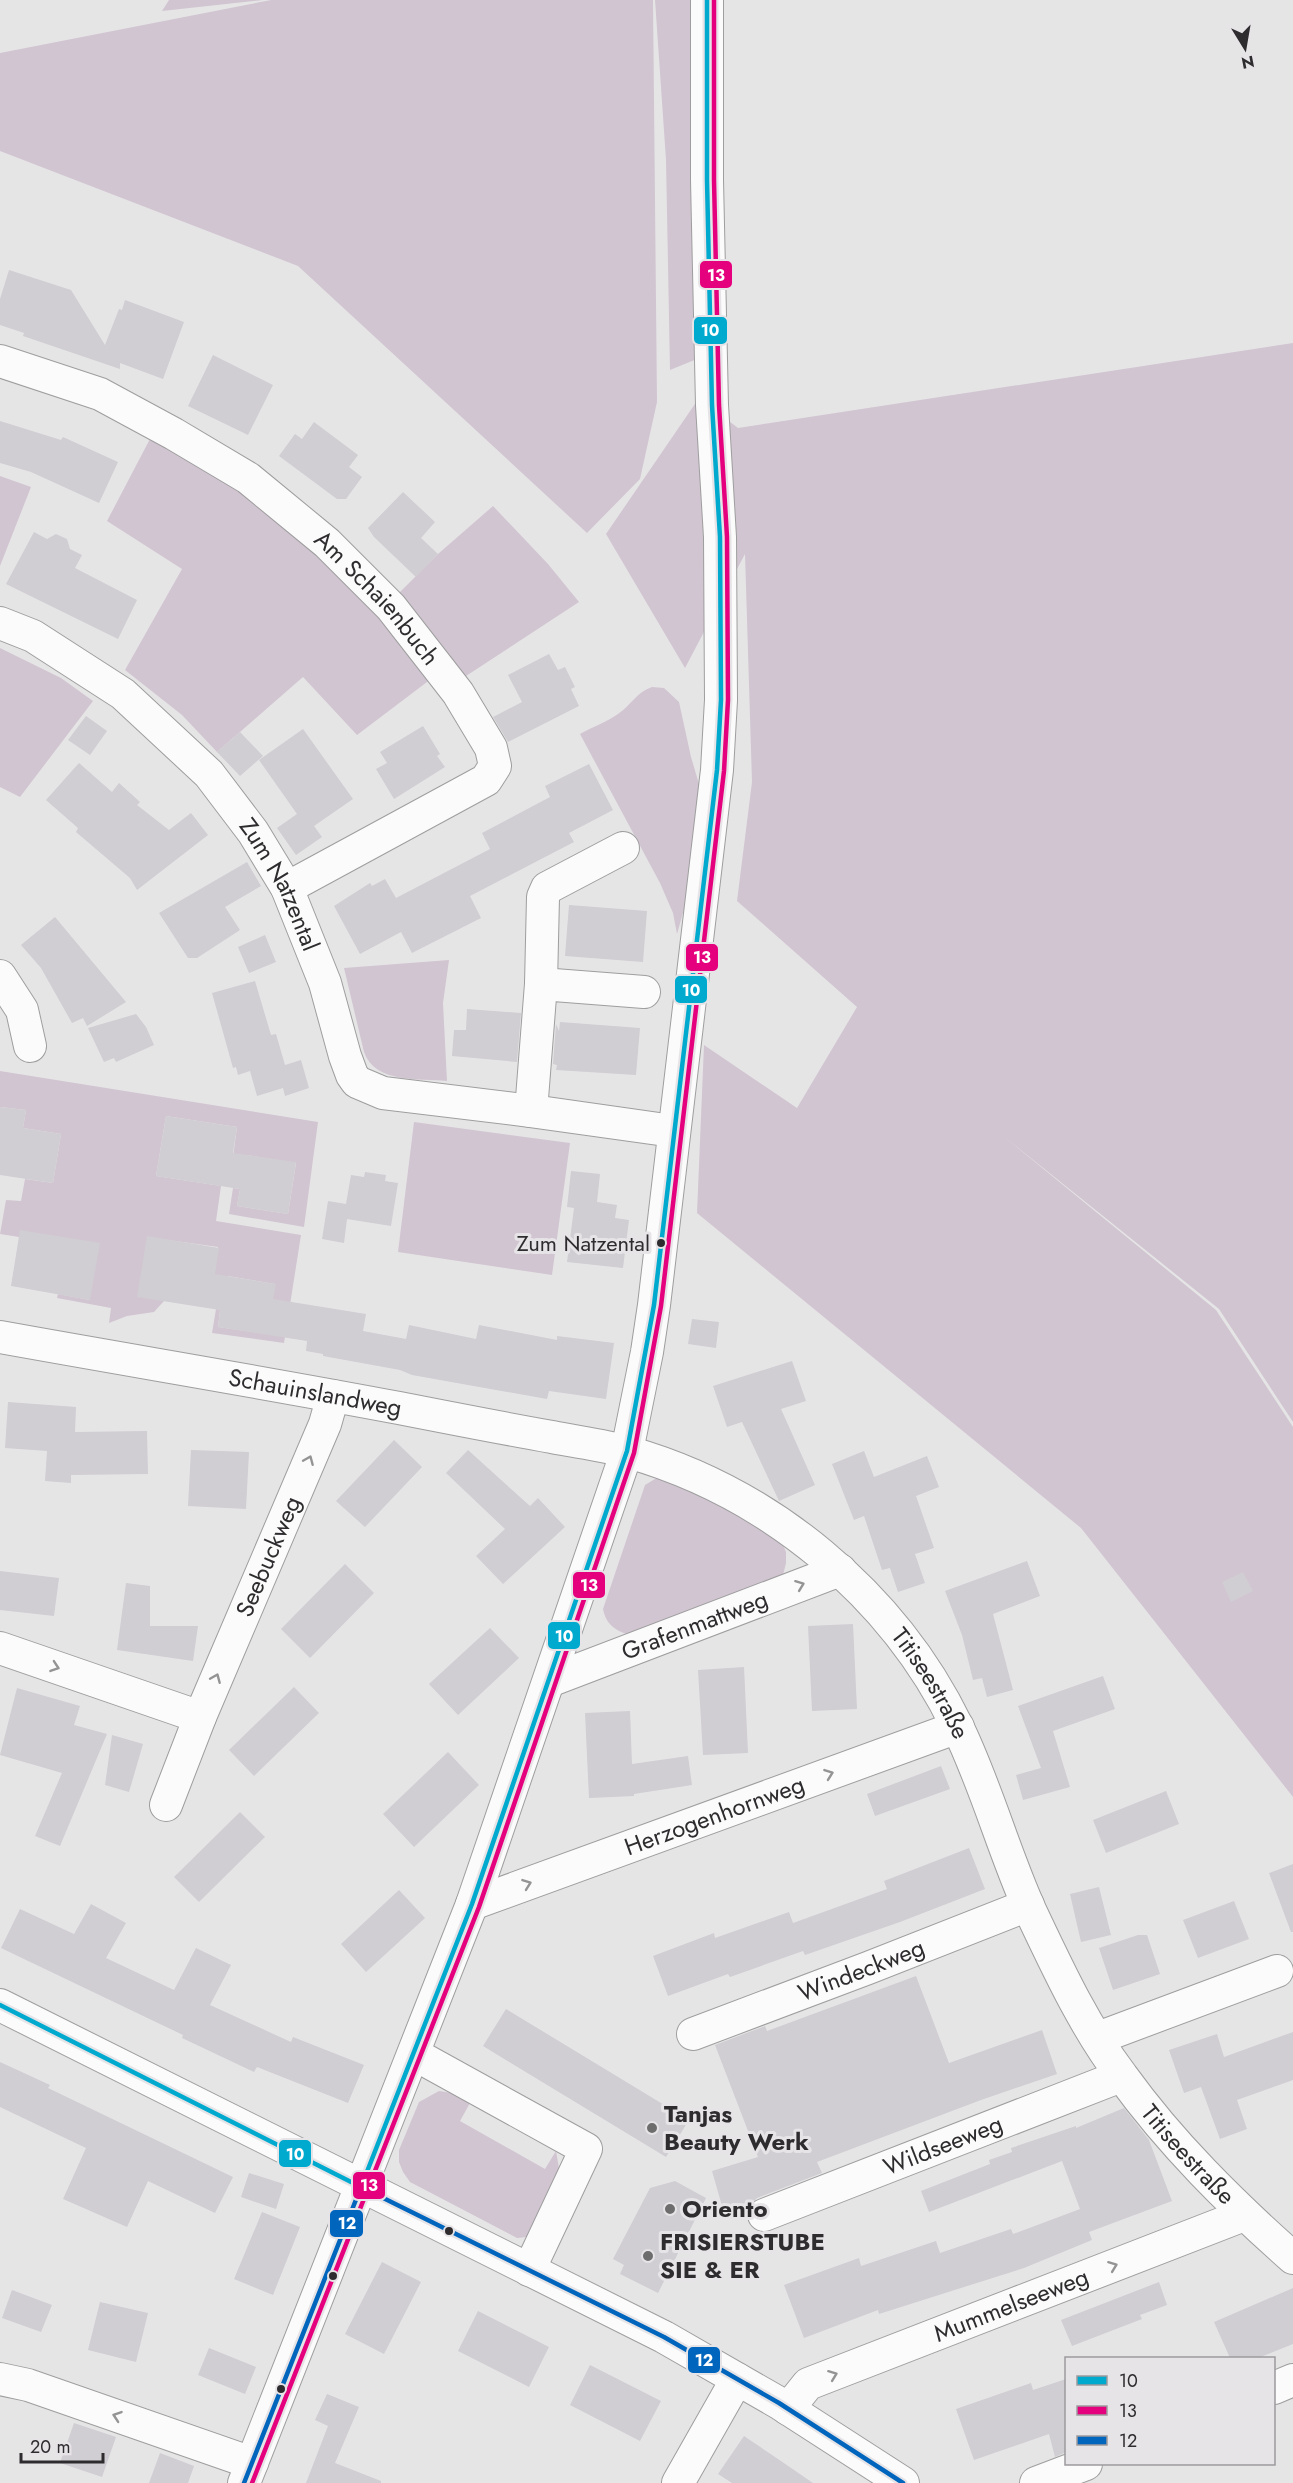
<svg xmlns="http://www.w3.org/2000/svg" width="1293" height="2483" font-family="Jost,sans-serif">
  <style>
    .green { fill: #d1c5d1 }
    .building { fill: #d0cdd3 }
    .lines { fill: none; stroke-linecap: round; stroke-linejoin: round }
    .minor-casing { stroke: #9e9e9e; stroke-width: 34 }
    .minor { stroke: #fbfbfb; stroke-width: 32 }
    .bus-1-casing { stroke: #e7e4e7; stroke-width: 9 }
    .bus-2-casing { stroke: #e7e4e7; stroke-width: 9 }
    .bus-3-casing { stroke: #e7e4e7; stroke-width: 9 }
    .bus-1 { stroke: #00a9ce; stroke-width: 4.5 }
    .bus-2 { stroke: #e5007d; stroke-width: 4.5 }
    .bus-3 { stroke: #0065bd; stroke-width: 4.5 }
    .oneway { stroke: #949494 }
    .bus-dot { fill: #2e2c2e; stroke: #e7e4e7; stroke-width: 2 }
    .poi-dot { fill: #6e6d6e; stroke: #e7e4e7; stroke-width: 2 }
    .labels { text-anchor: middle; stroke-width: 6; stroke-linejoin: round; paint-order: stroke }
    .bus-label { font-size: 22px; fill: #2e2c2e; stroke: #e7e4e7; text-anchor: end }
    .street-label { font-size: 24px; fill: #2e2c2e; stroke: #e7e4e7 }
    .poi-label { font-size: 24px; font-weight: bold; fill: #2e2c2e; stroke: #e7e4e7; text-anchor: start }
    .line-badge { stroke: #e7e4e7; stroke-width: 2 }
    .badge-label { font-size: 16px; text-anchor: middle; font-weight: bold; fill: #fff }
  </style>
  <rect width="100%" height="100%" fill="#e6e5e6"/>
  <g class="green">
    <path d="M169,0h94l-101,11z"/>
    <path d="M271,0h382l4,402 -17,77 -53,54 -289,-267 -298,-115v-98z"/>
    <path d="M655,0h57l-15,359 -27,11 -4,-210z"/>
    <path d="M1293,343v1079l-74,-113 -217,-174 214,175 77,117v370l-212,-269 -384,-315 7,-168 93,63 60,-101 -120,-106 15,-119 -7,-228 -60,114 -79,-134 93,-136 39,30z"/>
    <path d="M151,437c72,35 157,102 212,161 24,25 45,54 68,81l-74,56 -54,-58 -86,75 -35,-37 -57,-45 57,-101 -75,-48z"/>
    <path d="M0,476l31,11 -31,79z"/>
    <path d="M493,506l55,58 31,38 -116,76 -66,-83 41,-41z"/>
    <path d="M0,648l61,30 32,23 -73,96 -20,-10z"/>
    <path d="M652,687l12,1 15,14 12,55 8,27 2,16 -13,95 -11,39 -4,-21 -13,-30 -80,-149c12,-7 27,-12 38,-20 13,-9 19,-22 34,-27z"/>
    <path d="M449,960l-6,43 4,78c-28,-3 -72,3 -83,-29l-20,-84z"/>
    <path d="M0,1071l318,51 -14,105 -75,-13 4,-26 7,1 -3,17 51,8 8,-51 -49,-8 -14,2 4,-30 -71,-11 -10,60 65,10 -5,35 85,14 -17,108 -72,-10 4,-24 4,1 -2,17 49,7 8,-50 -47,-8 -14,2 4,-31 -71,-10 17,64 -10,11 -27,4 -18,7 2,-15 -54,-10 1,-4 32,6 -71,-63 -19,-3 6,-34 15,1 4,-22 28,4 8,-49 -38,-6 3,-18 -26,-3z"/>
    <path d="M414,1122l156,21 -18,132 -154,-23z"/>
    <path d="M670,1478l48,21 63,41 5,12v11l-3,12 -154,60c-15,-5 -23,-11 -26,-26l42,-124 10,-6z"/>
    <path d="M439,2091l13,2 18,10 -10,18 85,48 11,-18 4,23 -26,59 -7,4 -10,1 -107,-56 -7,-10 -4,-10v-12l20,-48z"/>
  </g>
  <g class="building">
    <path d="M9,270l62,20 34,55 14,-36 3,1 3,-10 59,22 -21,57 -43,-16v6l-97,-33 1,-3 -24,-8v-26z"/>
    <path d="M213,355l60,30 -25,50 -60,-29z"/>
    <path d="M0,421l61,19 2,-3 55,25 -19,41 -68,-31 -31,-9z"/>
    <path d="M314,422l44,33 -9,12 13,10 -16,22h-9l-58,-43 16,-22 7,5z"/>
    <path d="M403,492l32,30 -14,16 17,16 -22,23 -42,-40 -6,-9z"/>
    <path d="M34,532l13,7 9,-5 11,5 3,10 12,6 -7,13 62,32 -19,39 -112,-55z"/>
    <path d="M549,654l9,16 7,-3 10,20 -4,2 8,17 -71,36 -15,-25 29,-15 -14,-27z"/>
    <path d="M86,716l21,15 -17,24 -22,-15z"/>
    <path d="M423,726l17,28 -3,2 8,11 -51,32 -18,-30 11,-6 -7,-11z"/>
    <path d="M303,729l50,70 -39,27 8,11 -26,18 -19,-27 20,-14 -38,-54z"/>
    <path d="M240,732l23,24 -23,20 -23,-24z"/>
    <path d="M79,763l33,29 7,-9 21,19 -3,3 32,25 22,-17 17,22 -71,55 -7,-12 -54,-46 2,-4 -32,-28z"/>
    <path d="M589,764l24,46 -44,23 5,9 -104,54 11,22 -69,35 -11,-21 -41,22 -26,-48 36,-23 2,3 13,-7 11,19 94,-49 -8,-16 68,-36 -5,-11z"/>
    <path d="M247,862l14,24 -36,21 15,23 -43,28h-9l-29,-45z"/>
    <path d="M569,905l78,6 -4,51 -78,-6z"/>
    <path d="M55,917l71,85 -39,24 -4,-8 -11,5 -31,-55 -20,-23z"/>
    <path d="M265,935l11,27 -27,11 -11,-26z"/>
    <path d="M255,981l16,54 5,-1 9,31 16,-5 8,28 -24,8 -2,-8 -26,8 -7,-25 -12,4 -2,-8 -3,1 -21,-75z"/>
    <path d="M467,1009l54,4 -4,49 -65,-6 2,-26h12z"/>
    <path d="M136,1014l10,13 8,18 -38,17 -2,-4 -10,4 -16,-34z"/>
    <path d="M560,1022l80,6 -4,47 -80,-5 1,-5 -4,-1 3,-40 3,7z"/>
    <path d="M0,1107l26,3 -3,18 38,6 -8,49 -53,-8z"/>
    <path d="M166,1116l71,11 -4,26 63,9 -8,52 -51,-8 3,-17 -84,-13z"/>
    <path d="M571,1171l29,3 -3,28 20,3 -2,13 14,2 -6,48 -56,-6 7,-54 -7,-1z"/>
    <path d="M365,1172l21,3 -1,6 13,2 -7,43 -44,-7 -3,24 -22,-4 6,-38 18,3 5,-29 13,2z"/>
    <path d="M20,1230l80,13 -10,57 -79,-14z"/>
    <path d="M147,1236l72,12 -4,26 61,10 -3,15 93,15 -3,17 43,8 3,-14 67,14 3,-14 78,15v-4l57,7 -8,56 -57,-8 -2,8 -135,-24 -12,-5 -77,-14v-2l-17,-3 1,-10 -89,-14 2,-17 -83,-13z"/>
    <path d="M692,1319l27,3 -3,26 -28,-4z"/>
    <path d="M792,1361l14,40 -25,8 34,76 -36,16 -37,-79 -15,5 -14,-41z"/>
    <path d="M8,1402l68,5 -1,25 72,-1 1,43 -77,1v8l-26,-2 2,-30 -42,-3z"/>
    <path d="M394,1440l28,27 -57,60 -29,-26z"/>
    <path d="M191,1450l58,2 -3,57 -58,-3z"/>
    <path d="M468,1450l62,56 8,-8 27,29 -62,57 -27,-28 29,-27 -59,-56z"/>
    <path d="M864,1451l10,26 53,-21 12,31 -23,9 18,52 -19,6 10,29 -27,9 -8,-24 -8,2 -18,-54 -10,4 -22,-56z"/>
    <path d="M1027,1561l13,35 -47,18 20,76 -26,7 -5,-19 -9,2 -11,-45 -17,-44z"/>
    <path d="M345,1564l29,29 -64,65 -29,-29z"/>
    <path d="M0,1571l59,7 -5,38 -54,-6z"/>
    <path d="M1243,1572l10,19 -22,11 -9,-20z"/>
    <path d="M126,1583l24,3v40h48l-5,35 -76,-11z"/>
    <path d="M853,1624l4,85 -45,2 -4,-85z"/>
    <path d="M490,1628l29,30 -61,57 -29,-31z"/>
    <path d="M744,1667l4,86 -45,2 -5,-85z"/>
    <path d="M1103,1676l12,33 -62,22 17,56 -47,13 -7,-25 25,-7 -23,-62z"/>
    <path d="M294,1687l25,26 -65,63 -25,-26z"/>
    <path d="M17,1688l63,18 -6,19 33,9 -47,112 -25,-10 27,-63 -62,-18z"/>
    <path d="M630,1711l2,53 56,-8 4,29 -58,9v2l-45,2 -4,-85z"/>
    <path d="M112,1735l31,9 -14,48 -24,-7z"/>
    <path d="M448,1752l31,33 -65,62 -31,-33z"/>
    <path d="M941,1766l9,23 -75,27 -8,-22z"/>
    <path d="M1166,1791l13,33 -73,29 -13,-33z"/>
    <path d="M240,1812l25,25 -66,65 -25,-25z"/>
    <path d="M969,1848l16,41 -85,33 -95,33 -2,-4 -73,26 -2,-3 -60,22 -15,-40 61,-23 1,5 74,-26 4,11 94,-34 -3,-8z"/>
    <path d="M1293,1864v68h-2l-22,-59z"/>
    <path d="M1099,1887l12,48 -30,7 -11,-48z"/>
    <path d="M399,1890l26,28 -59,54 -25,-28z"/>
    <path d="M1234,1901l15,38 -51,19 -15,-38z"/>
    <path d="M91,1904l35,19 -20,35 68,32 22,-42 35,17 -21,40 81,37 2,-5 71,28 -16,38 -91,-36 -3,5 -72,-34 1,-3 -182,-87 19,-39 54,25z"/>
    <path d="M1138,1935h9l13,39 -47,16 -14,-42z"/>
    <path d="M916,1976l33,87 93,-33 15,44 -76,26 -164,62 5,11 -65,25 -8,8 -25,7 -12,-42 46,-14 -43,-112 50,-19 2,5z"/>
    <path d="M506,2009l183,111 -23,37 -183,-111z"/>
    <path d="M1293,2032v48l-56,20 10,29 -27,10 -19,-52 -17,6 -15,-43 48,-16 7,23z"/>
    <path d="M0,2062l50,23 -2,3 185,89 -18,36 -67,-32 -21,46 -64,-28 23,-51 -86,-41z"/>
    <path d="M1124,2108l25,32 23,61 -83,31 3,8 -68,28 -145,46 -1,-4 -74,28 -20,-53 75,-27 2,8 75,-25 4,12 71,-24 2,5 67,-25 -18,-48 -133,51 -8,-21 69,-27 -1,-4 23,-8 -1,-4 65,-22v2z"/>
    <path d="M249,2173l35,11 -8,25 -35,-12z"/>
    <path d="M675,2181l31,17 -48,95 -38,-19 4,-9 -11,-6 37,-71z"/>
    <path d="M262,2212l38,15 -27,68 -39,-16z"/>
    <path d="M382,2262l39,20 -37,72 -39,-20z"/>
    <path d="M1159,2282l8,23 -27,10 2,4 -70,27 -11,-26z"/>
    <path d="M1293,2288v56l-35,14h-28l-16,-36z"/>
    <path d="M12,2290l40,15 -11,27 -39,-14z"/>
    <path d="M100,2302l48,11 -12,49 -48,-12z"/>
    <path d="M478,2311l71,36 -20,40 -71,-36z"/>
    <path d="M209,2348l47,19 -11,27 -47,-19z"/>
    <path d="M590,2365l71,36 -21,40 -70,-36z"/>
    <path d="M1066,2379v73l-11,5 -6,-23 -75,26 -18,-51 75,-26 2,7z"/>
    <path d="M327,2394l32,13 -24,56 46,18v2h-75l22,-57 -13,-6z"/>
    <path d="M74,2423l42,14 -14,40 -42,-14z"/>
    <path d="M744,2436l34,23 35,24h-81l-14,-9z"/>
    <path d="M160,2453l34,13 -6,17h-39z"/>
  </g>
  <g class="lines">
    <g class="minor-casing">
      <g id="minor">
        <path id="s1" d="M0,361l100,33 74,40 74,44 79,65 64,64 67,86 33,55 4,18 -9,14 -199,108"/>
        <path id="s2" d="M0,623l33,13 90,58 86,80 44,58 34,56 38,95 20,73 7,19 5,7 26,11 148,18 142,20"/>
        <path d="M0,976l22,34 8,36"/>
        <path d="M541,984l2,-87 4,-9 76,-40"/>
        <path d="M531,1111l10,-127 103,8"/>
        <path id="s3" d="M0,1337c133,24 267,46 399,71 51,10 102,20 153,29 25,5 52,8 76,15 141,40 265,142 329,274 29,59 46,124 73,184 27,57 54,116 92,166 49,68 109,127 171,182"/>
        <path id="s4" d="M0,1648l200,69 125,-293 8,-28"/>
        <path id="s5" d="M549,1681l291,-111"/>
        <path d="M166,1805l34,-88"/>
        <path id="s6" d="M472,1904l486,-177"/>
        <path d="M0,2005l664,332 115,66 124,80"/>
        <path id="s7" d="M693,2034l175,-66 160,-63"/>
        <path d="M1098,2038l179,-67"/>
        <path d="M414,2054l172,95 -57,121"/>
        <path id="s8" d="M764,2215l357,-139"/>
        <path d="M0,2379l28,6 224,78"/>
        <path d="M1274,2388l19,-8"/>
        <path id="s9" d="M788,2409l20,-25 436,-169"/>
        <path d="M244,2483l228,-579 155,-453 20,-99 7,-47 63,-535 4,-70 -1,-163 -8,-132 -5,-225v-180"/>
        <path d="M678,2483l59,-104"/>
        <path d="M1036,2483l50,-19"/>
      </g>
    </g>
    <use href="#minor" class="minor"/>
    <g class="bus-1-casing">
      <path id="bus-1" d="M0,2005l361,182 111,-283 155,-453 27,-146 63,-535 4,-70 -1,-163 -8,-132 -5,-225v-180"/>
    </g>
    <g class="bus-2-casing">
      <path id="bus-2" d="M252,2483l227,-576 155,-454 27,-147 63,-535 4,-71 -1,-163 -8,-132 -5,-225v-180"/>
    </g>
    <g class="bus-3-casing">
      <path id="bus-3" d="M244,2483l117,-296 303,150 115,66 124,80"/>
    </g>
    <use href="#bus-1" class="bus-1"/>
    <use href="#bus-2" class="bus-2"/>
    <use href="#bus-3" class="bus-3"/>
  </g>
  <defs><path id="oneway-chevron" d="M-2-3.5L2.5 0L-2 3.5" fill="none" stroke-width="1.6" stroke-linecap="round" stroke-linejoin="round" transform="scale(1.5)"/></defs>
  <g class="oneway">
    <use href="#oneway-chevron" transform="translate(309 1460) rotate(-67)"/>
    <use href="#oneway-chevron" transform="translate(800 1585) rotate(-21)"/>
    <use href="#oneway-chevron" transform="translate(55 1667) rotate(19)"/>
    <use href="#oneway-chevron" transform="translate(216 1678) rotate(-67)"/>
    <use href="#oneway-chevron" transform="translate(829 1774) rotate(-20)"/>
    <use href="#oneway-chevron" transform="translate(527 1884) rotate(-20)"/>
    <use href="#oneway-chevron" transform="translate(1113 2266) rotate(-21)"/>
    <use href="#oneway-chevron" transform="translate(833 2375) rotate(-21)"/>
    <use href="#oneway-chevron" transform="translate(117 2416) rotate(-161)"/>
  </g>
  <g class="bus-dot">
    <circle cx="661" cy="1243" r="5"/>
    <circle cx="449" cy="2231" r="5"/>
    <circle cx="333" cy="2276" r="5"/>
    <circle cx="281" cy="2389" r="5"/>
  </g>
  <g class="poi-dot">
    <circle cx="652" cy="2128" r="6"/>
    <circle cx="670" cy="2209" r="6"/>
    <circle cx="648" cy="2256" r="6"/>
  </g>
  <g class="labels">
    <g class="bus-label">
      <text x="650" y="1251">Zum Natzental</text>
    </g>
    <g class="street-label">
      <text dy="8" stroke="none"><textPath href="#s1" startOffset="452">Am Schaienbuch</textPath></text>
      <text dy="8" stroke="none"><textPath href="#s2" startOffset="392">Zum Natzental</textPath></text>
      <text dy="8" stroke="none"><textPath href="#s3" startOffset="320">Schauinslandweg</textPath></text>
      <text dy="8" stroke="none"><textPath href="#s4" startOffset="386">Seebuckweg</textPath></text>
      <text dy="8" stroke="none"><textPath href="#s5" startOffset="156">Grafenmattweg</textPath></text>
      <text dy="8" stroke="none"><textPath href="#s3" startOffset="1029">Titiseestraße</textPath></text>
      <text dy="8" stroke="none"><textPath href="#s6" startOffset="258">Herzogenhornweg</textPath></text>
      <text dy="8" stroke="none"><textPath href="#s7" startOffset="180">Windeckweg</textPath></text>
      <text dy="8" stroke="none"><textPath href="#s8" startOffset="192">Wildseeweg</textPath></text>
      <text dy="8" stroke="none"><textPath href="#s3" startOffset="1570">Titiseestraße</textPath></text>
      <text dy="8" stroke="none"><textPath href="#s9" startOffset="250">Mummelseeweg</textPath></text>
    </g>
    <g class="poi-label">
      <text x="664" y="2122">Tanjas<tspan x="664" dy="28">Beauty Werk</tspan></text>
      <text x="682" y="2217">Oriento</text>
      <text x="660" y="2250">FRISIERSTUBE<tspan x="660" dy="28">SIE &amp; ER</tspan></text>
    </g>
  </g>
  <g class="line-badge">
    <rect x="699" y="260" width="34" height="29" rx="6" fill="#e5007d"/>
    <rect x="693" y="316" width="35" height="29" rx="6" fill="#00a9ce"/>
    <rect x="685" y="943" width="34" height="29" rx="6" fill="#e5007d"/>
    <rect x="674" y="975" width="34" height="29" rx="6" fill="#00a9ce"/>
    <rect x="572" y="1571" width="34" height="28" rx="6" fill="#e5007d"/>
    <rect x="547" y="1621" width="34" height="29" rx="6" fill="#00a9ce"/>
    <rect x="278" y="2139" width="34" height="29" rx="6" fill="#00a9ce"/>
    <rect x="352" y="2171" width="34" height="29" rx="6" fill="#e5007d"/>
    <rect x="329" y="2209" width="35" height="29" rx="6" fill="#0065bd"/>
    <rect x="687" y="2346" width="34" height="28" rx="6" fill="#0065bd"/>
  </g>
  <g class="badge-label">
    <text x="716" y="281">13</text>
    <text x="710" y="336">10</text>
    <text x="702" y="963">13</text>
    <text x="691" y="996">10</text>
    <text x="589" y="1591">13</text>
    <text x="564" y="1642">10</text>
    <text x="295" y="2160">10</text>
    <text x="369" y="2191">13</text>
    <text x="347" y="2229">12</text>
    <text x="704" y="2366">12</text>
  </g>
  <rect x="1065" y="2357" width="210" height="108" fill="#e7e4e7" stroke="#9d9a9d" stroke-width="1.5"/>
  <rect x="1077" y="2376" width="30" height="9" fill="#00a9ce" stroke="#9d9a9d" stroke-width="1.5"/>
  <text x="1119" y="2387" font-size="18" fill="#2e2c2e">10</text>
  <rect x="1077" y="2406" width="30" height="9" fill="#e5007d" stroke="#9d9a9d" stroke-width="1.5"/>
  <text x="1119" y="2417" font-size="18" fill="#2e2c2e">13</text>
  <rect x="1077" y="2436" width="30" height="9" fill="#0065bd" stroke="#9d9a9d" stroke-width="1.5"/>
  <text x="1119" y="2447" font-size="18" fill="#2e2c2e">12</text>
  <g transform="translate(1245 48) rotate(169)" stroke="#e7e4e7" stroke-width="4.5" paint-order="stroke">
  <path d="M0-4.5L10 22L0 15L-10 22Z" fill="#2e2c2e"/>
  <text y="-9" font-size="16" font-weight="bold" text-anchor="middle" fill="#2e2c2e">N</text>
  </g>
  <path d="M21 2453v9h82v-9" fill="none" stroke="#2e2c2e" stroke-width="3"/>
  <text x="30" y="2453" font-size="18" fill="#2e2c2e" stroke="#e7e4e7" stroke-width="4.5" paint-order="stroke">20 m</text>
</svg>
